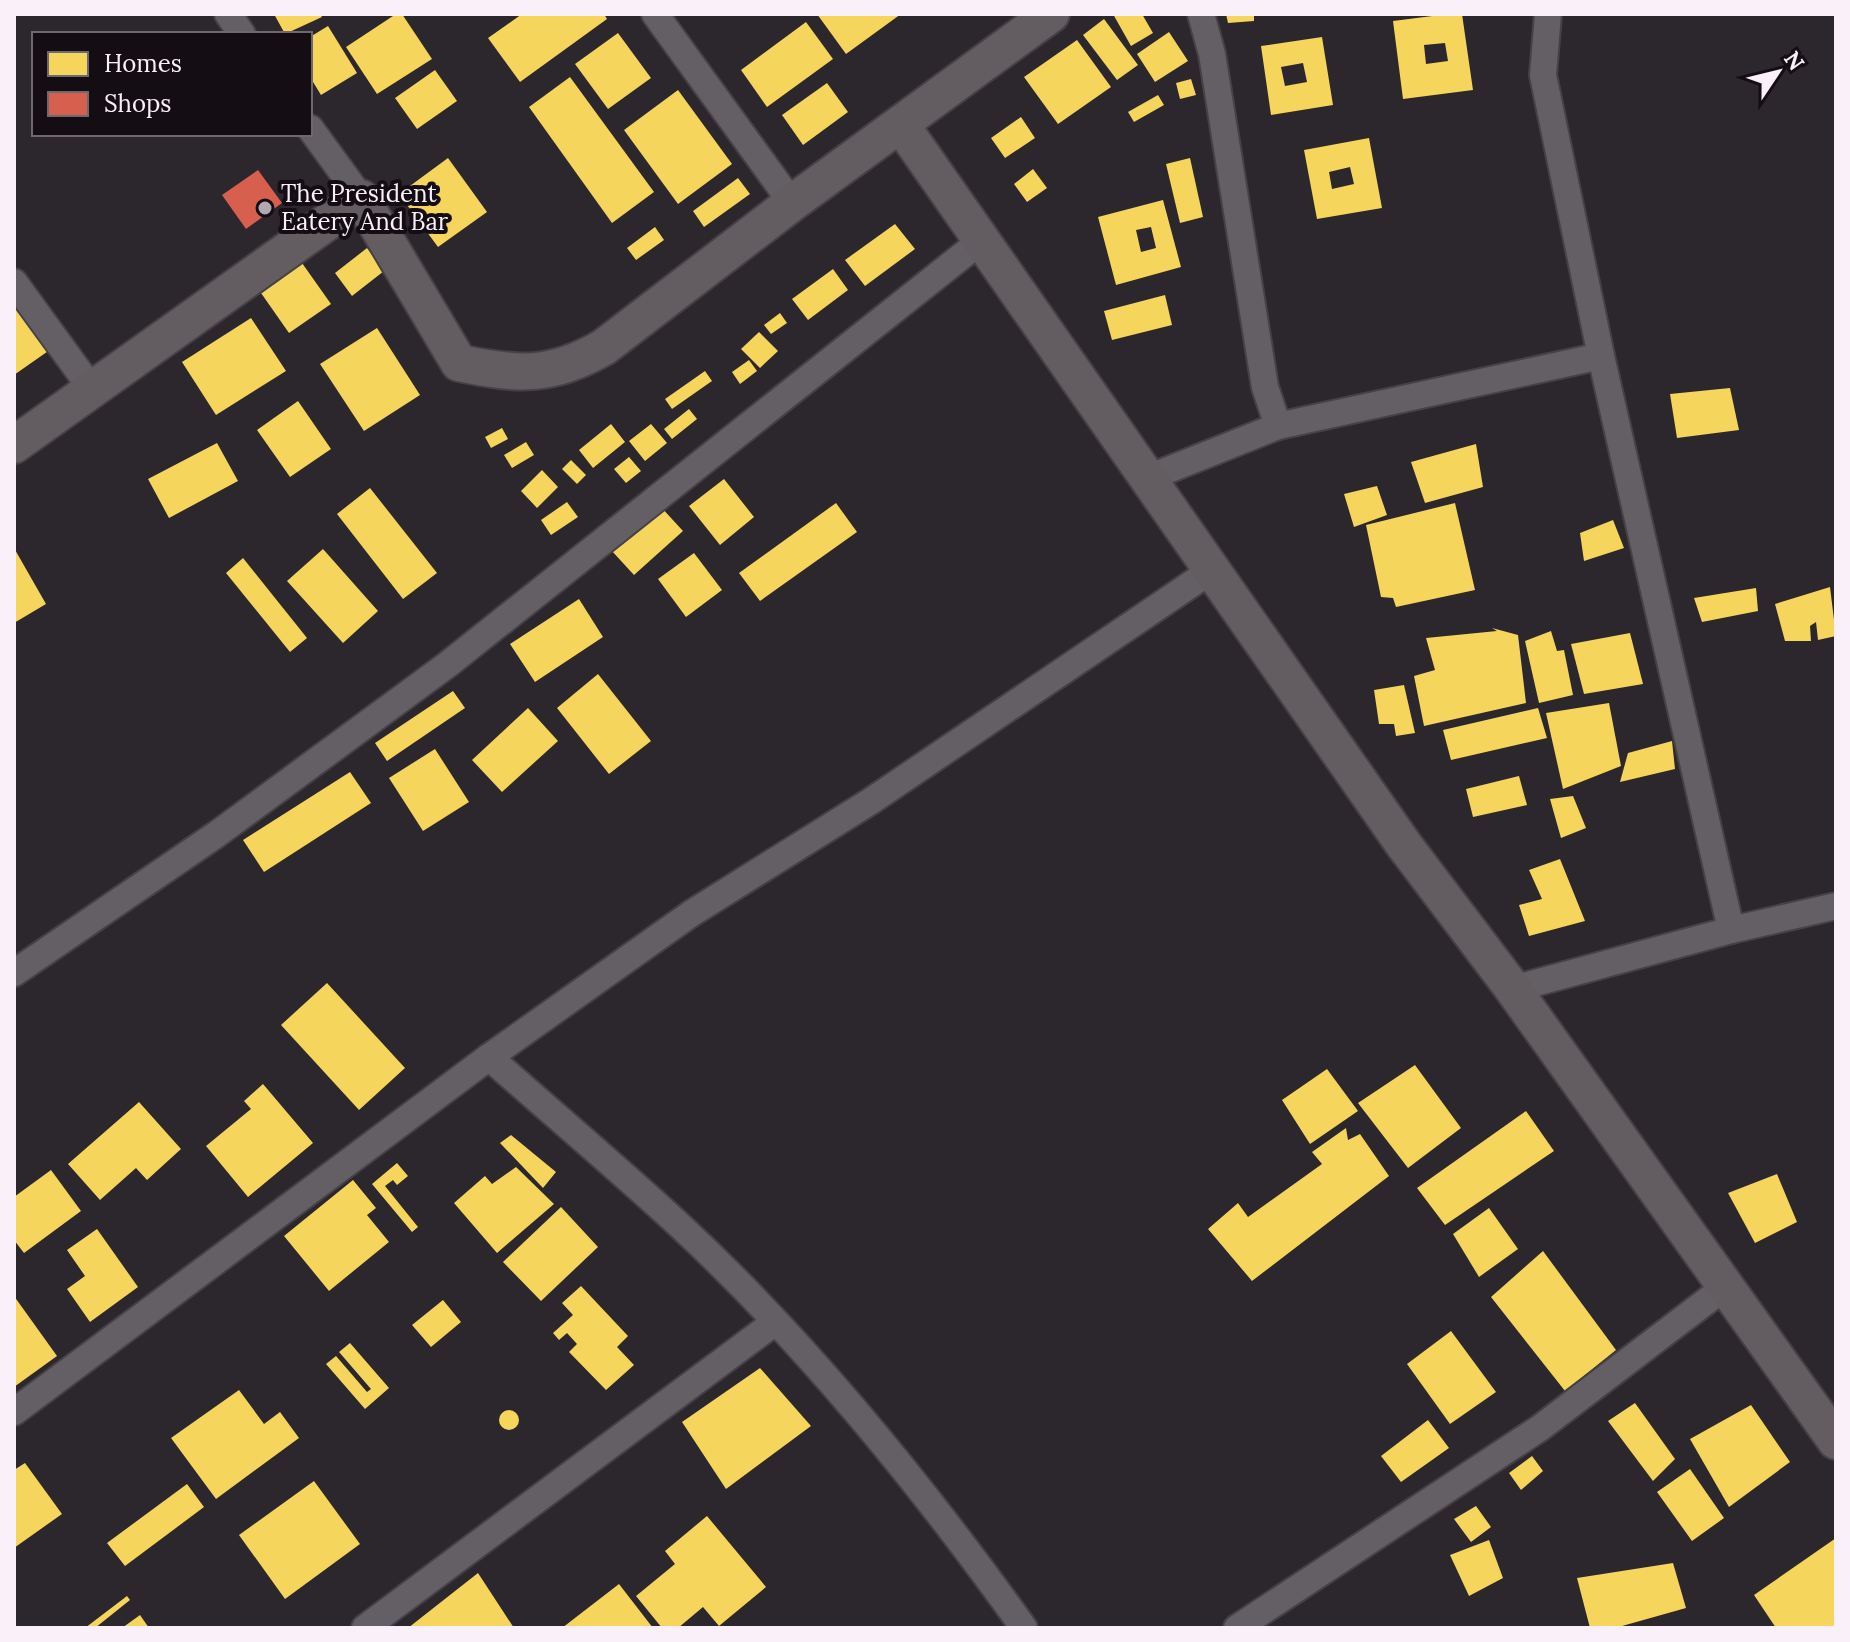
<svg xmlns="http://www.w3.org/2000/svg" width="1850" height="1642" font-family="Lora,serif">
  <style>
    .homes { fill: #f6d55c; fill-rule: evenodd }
    .shops { fill: #d6604d }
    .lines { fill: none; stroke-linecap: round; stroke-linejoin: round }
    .street-casing { stroke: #464146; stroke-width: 30 }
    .secondary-casing { stroke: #464146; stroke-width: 40 }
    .street { stroke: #645f65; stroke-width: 26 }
    .secondary { stroke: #635c60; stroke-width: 36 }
    .poi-dot { fill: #b1a9b2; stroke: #140e14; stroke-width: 3 }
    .labels { text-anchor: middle; stroke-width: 8; stroke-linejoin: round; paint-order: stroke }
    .poi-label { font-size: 24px; fill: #f9f0f9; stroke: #140e14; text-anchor: start }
  </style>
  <rect width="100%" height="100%" fill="#2c262d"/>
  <g class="homes">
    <path d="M274,14h46l2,3 -37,17z"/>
    <path d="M396,14h6l30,45 -55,35 -31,-47z"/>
    <path d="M522,14h82l3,5 -87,63 -32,-44z"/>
    <path d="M817,14h84l-55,40z"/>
    <path d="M1113,14h29l11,19 -22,13z"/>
    <path d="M1226,14h28v7l-26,2z"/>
    <path d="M1448,14h14l11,76 -70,9 -10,-78zM1445,43l3,18 -22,3 -2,-19z"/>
    <path d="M1104,19l34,46 -21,15 -34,-45z"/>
    <path d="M806,22l27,37 -66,48 -26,-37z"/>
    <path d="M328,26l29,47 -36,22 -11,-18v-40z"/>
    <path d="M1169,32l19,29 -33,21 -18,-28z"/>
    <path d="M618,33l33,45 -43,31 -33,-45z"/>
    <path d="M1322,37l11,68 -62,10 -10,-69zM1303,63l4,19 -22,4 -4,-19z"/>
    <path d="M1077,40l34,47 -53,37 -34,-47z"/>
    <path d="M435,70l22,31 -40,28 -22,-31z"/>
    <path d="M570,77l84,115 -42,31 -83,-116z"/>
    <path d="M1191,79l5,16 -16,4 -4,-16z"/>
    <path d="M827,83l21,29 -45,33 -21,-30z"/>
    <path d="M678,90l54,74 -54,40 -54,-74z"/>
    <path d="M1158,95l6,10 -30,17 -6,-10z"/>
    <path d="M1021,117l14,21 -30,20 -14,-20z"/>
    <path d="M1369,138l13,70 -65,11 -13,-69zM1350,167l4,17 -22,5 -3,-17z"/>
    <path d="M448,158l39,54 -49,35 -39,-53z"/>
    <path d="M1190,158l13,59 -23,6 -14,-59z"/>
    <path d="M1033,169l14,19 -20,14 -13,-18z"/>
    <path d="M738,178l12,16 -46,33 -11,-16z"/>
    <path d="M1163,200l18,67 -65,18 -18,-68zM1151,227l5,21 -15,4 -5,-22z"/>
    <path d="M895,224l20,25 -50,37 -20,-26z"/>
    <path d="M655,227l9,13 -28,20 -9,-12z"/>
    <path d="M367,248l17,23 -32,25 -17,-23z"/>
    <path d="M302,263l29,41 -42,29 -28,-40z"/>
    <path d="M833,269l15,21 -40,30 -16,-21z"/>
    <path d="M14,295l40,52 -40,28z"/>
    <path d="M1165,295l7,30 -60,15 -8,-29z"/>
    <path d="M780,313l7,10 -16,11 -7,-9z"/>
    <path d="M251,318l35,53 -70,44 -34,-53z"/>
    <path d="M377,328l43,67 -56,36 -44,-67z"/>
    <path d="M759,332l19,19 -18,17 -19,-19z"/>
    <path d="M749,360l8,11 -17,13 -8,-12z"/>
    <path d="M705,371l7,10 -40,28 -7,-10z"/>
    <path d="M1730,388l9,42 -62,8 -7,-44z"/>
    <path d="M298,401l33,48 -41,28 -33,-47z"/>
    <path d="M689,409l8,10 -25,20 -8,-10z"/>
    <path d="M611,424l14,18 -32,26 -14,-18z"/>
    <path d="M651,424l16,19 -22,18 -16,-20z"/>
    <path d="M502,428l6,11 -17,9 -6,-11z"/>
    <path d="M526,442l8,13 -22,13 -8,-13z"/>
    <path d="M217,443l21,38 -69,37 -21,-39z"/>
    <path d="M1476,444l7,43 -58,16 -14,-41z"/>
    <path d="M629,457l12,14 -15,12 -12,-14z"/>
    <path d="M571,460l15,15 -9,9 -15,-15z"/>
    <path d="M542,470l16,17 -21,21 -16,-17z"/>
    <path d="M724,479l30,38 -34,28 -31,-39z"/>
    <path d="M1377,486l10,29 -33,12 -10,-33z"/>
    <path d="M370,488l67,85 -34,26 -66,-85z"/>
    <path d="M567,502l11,15 -27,18 -10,-15z"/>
    <path d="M836,503l21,29 -97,69 -21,-28z"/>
    <path d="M1455,503l20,87 -79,17 -3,-9 -12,-1 -15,-72z"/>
    <path d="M660,506l23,25 -49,44 -23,-25z"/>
    <path d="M1613,520l11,28 -40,13 -4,-28z"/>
    <path d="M14,548l32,56 -32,19z"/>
    <path d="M323,549l55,62 -35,32 -56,-62z"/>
    <path d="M694,553l28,37 -36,27 -28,-38z"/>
    <path d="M243,558l64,80 -17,14 -64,-79z"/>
    <path d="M1830,587l6,49 -18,4 -2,-18 -6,4 1,15h-26l-10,-37z"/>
    <path d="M1756,588l2,23 -56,11 -8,-24z"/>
    <path d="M579,599l24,38 -68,45 -25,-38z"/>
    <path d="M1492,628l26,7 8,68 -102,23 -10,-50 21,-6 -9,-32 71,-7z"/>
    <path d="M1551,631l6,20 7,-1 9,45 -34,8 -14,-62z"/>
    <path d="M1630,633l13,51 -59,10 -13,-50z"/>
    <path d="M598,674l53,67 -42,33 -52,-66z"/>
    <path d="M1404,685l11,48 -19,3 -2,-12h-15l-5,-34z"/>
    <path d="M453,691l12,17 -78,53 -12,-18z"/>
    <path d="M1609,703l12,63 -58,23 -17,-76z"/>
    <path d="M528,708l30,33 -56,51 -30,-32z"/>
    <path d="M1538,708l9,30 -96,22 -8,-30z"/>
    <path d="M1672,741l3,28 -55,13 8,-29z"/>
    <path d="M435,749l34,53 -46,29 -34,-53z"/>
    <path d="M350,772l21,31 -107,69 -21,-32z"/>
    <path d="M1519,776l8,29 -54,12 -7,-28z"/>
    <path d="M1573,796l13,32 -25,10 -11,-39z"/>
    <path d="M1560,859l25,62 -56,15 -10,-31 23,-6 -13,-29z"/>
    <path d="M327,983l78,85 -46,42 -78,-85z"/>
    <path d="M1415,1065l46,63 -53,40 -50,-65z"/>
    <path d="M1327,1069l31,42 -48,33 -28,-44z"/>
    <path d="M263,1084l50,59 -65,54 -42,-51 45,-37 -7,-8z"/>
    <path d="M139,1102l42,47 -34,31 -11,-12 -36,32 -32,-36z"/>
    <path d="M1526,1111l28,40 -109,74 -28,-37z"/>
    <path d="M1346,1128l2,12 12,-6 29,42 -137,105 -44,-52 30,-26 10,14 74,-53 -10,-12z"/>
    <path d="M511,1135l45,37 -13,16 -43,-45z"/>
    <path d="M397,1163l11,13 -11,9 -4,-5 -8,6 33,41 -6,5 -40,-48z"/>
    <path d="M516,1167l38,37 -57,49 -43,-50 31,-27 7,8z"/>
    <path d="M51,1170l30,41 -57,42 -10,-13v-43z"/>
    <path d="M1777,1174l20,48 -42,21 -27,-50z"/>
    <path d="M353,1180l23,28 -9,7 22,27 -60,49 -45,-55z"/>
    <path d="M561,1207l37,40 -57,54 -38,-39z"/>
    <path d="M1489,1208l29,41 -39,28 -26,-43z"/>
    <path d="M97,1229l41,58 -48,35 -23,-33 18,-13 -18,-26z"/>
    <path d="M1543,1251l73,99 -51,41 -74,-94z"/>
    <path d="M581,1286l47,50 -11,11 17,18 -28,25 -37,-38 8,-8 -10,-11 -8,7 -6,-7 20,-18 -11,-12z"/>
    <path d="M14,1296l43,60 -43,31z"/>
    <path d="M443,1300l18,22 -30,25 -19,-22z"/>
    <path d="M1451,1331l45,61 -46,32 -43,-60z"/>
    <path d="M350,1343l39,45 -24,21 -39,-45 10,-8 31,36 4,-3 -32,-37z"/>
    <path d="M760,1368l51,58 -85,63 -44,-67z"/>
    <path d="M239,1390l25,34 16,-12 19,26 -83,61 -45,-61z"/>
    <path d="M1635,1403l40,56 -22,22 -45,-60z"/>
    <path d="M1751,1405l39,57 -61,45 -39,-68z"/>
    <circle cx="509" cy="1420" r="10"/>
    <path d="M1428,1420l21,28 -48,34 -20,-26z"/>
    <path d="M1532,1456l11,15 -22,19 -12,-17z"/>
    <path d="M25,1463l37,51 -48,34v-78z"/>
    <path d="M1690,1469l34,49 -32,23 -35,-49z"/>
    <path d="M314,1481l46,63 -75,55 -46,-64z"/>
    <path d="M187,1484l17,23 -79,59 -18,-23z"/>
    <path d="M1476,1506l15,21 -20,15 -17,-23z"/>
    <path d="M707,1516l59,71 -47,39 -16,-19 -25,21h-16l-26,-32 39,-32 -10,-13z"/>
    <path d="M1836,1538v90h-60l-22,-33z"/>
    <path d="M1489,1540l14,38 -34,18 -19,-41z"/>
    <path d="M1673,1563l13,45 -71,20h-25l-13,-50z"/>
    <path d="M478,1573l36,55h-106z"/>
    <path d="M619,1584l34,44h-91z"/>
    <path d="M127,1596l3,4 -35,28h-10z"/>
    <path d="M140,1615l9,13h-27z"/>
  </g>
  <path class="shops" d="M258,170l24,33 -36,26 -24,-34z"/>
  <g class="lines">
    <g class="street-casing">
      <g id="street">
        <path d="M228,14l14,20"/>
        <path d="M655,14l137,189"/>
        <path d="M1201,14l11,40 53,333 13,39 323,-70"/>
        <path d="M1548,14l-5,61 58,281 130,574"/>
        <path d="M310,128l51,70"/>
        <path d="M14,282l77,106"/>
        <path d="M1148,478l130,-52"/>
        <path d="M14,973l203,-139 230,-169 535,-425"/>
        <path d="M1513,989l218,-59 105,-24"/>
        <path d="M489,1057c62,55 126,109 187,165 130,120 245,262 348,406"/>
        <path d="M14,1412l475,-355 203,-144 179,-112 341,-231"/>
        <path d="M365,1628l410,-306"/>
        <path d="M1237,1628l303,-200 185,-141"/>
      </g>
    </g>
    <g class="secondary-casing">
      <g id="secondary">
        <path d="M901,125l503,720 109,144 323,452"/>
        <path d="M14,445l347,-247 98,165c58,12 92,15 145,-16l188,-144 259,-189"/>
      </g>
    </g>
    <use href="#street" class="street"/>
    <use href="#secondary" class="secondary"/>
  </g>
  <circle class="poi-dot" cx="265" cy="208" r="8"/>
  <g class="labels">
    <g class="poi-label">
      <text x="281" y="202">The President<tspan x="281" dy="28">Eatery And Bar</tspan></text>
    </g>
  </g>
  <rect width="1850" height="1642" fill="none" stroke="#f9f0f9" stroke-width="32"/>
  <rect x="32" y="32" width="280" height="104" fill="#140e14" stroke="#706870" stroke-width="2"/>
  <rect x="48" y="52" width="40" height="24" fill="#f6d55c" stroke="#706870" stroke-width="2"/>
  <text x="104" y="72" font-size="24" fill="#f9f0f9">Homes</text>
  <rect x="48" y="92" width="40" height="24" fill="#d6604d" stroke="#706870" stroke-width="2"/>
  <text x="104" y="112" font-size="24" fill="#f9f0f9">Shops</text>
  <g transform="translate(1778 72) rotate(55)" stroke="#140e14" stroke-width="6" paint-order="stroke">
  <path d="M0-6L14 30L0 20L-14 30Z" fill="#f9f0f9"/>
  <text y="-12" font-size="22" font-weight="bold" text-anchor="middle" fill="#f9f0f9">N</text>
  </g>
</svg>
